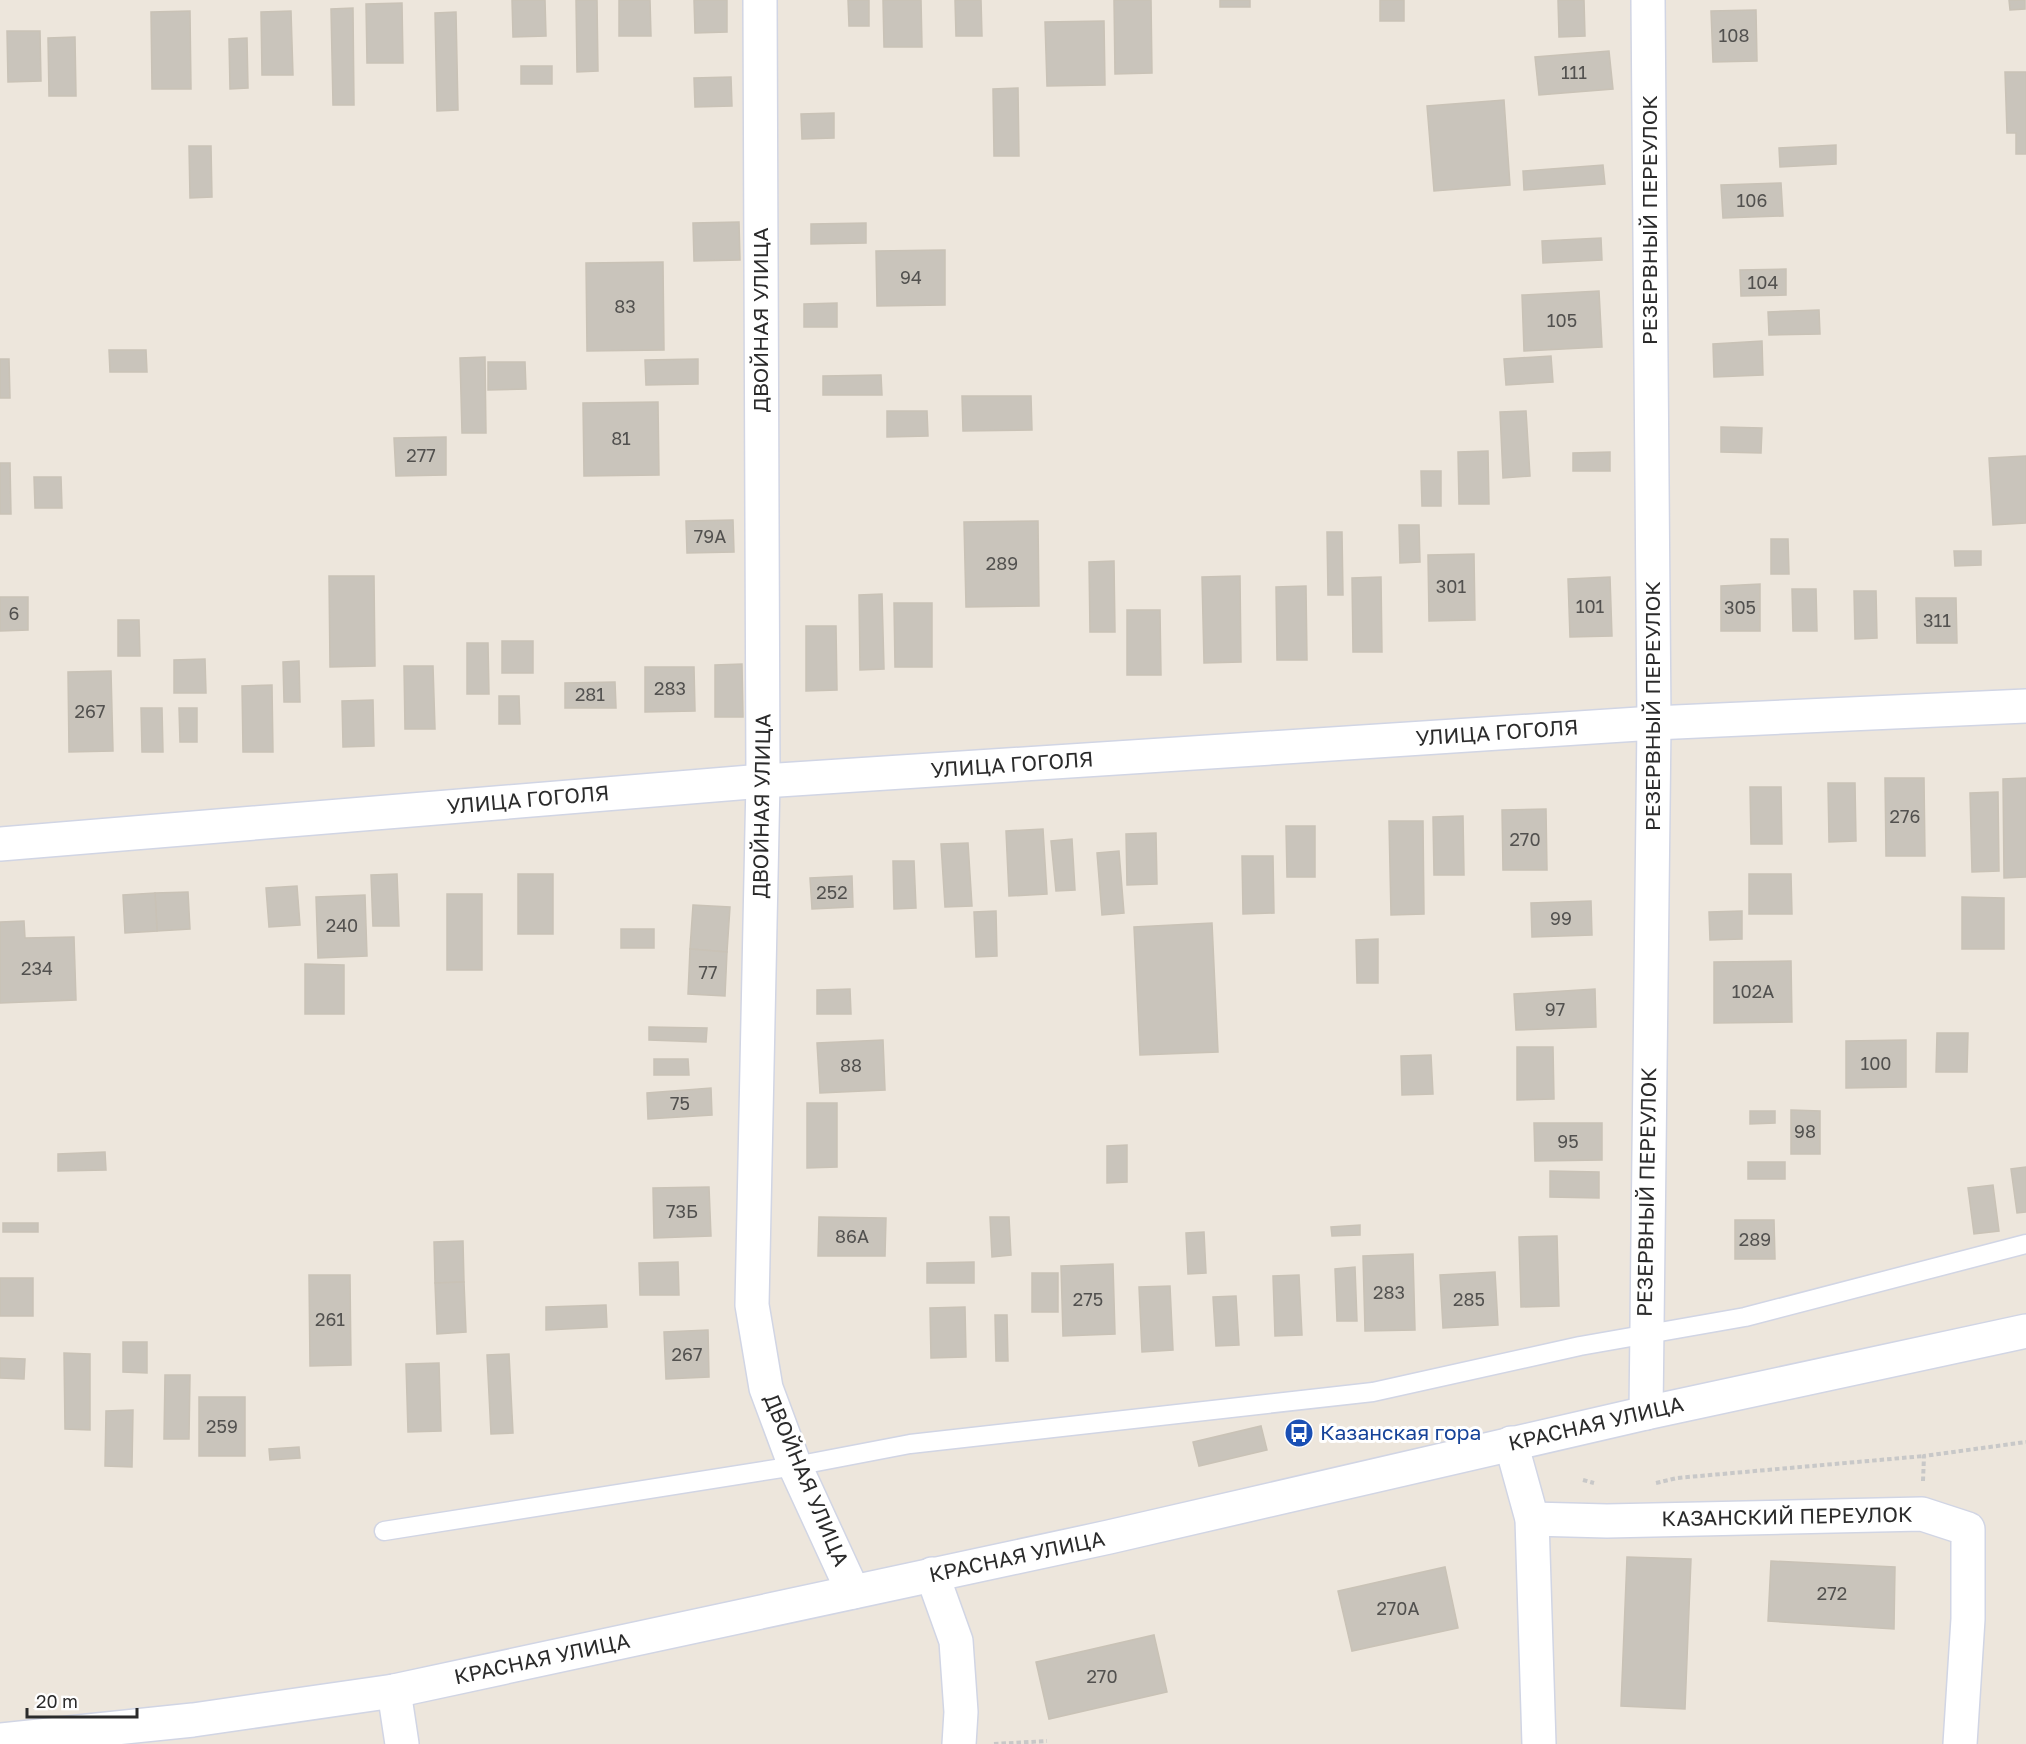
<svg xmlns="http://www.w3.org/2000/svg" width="2026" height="1744" font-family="'Golos Text',sans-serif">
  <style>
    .building { fill: #c9c4bb; stroke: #c9c2b6; stroke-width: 1.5 }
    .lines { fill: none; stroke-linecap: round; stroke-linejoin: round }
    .lane-casing { stroke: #d1d5e4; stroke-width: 21 }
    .street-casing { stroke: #d1d5e4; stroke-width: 36 }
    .secondary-casing { stroke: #d1d5e4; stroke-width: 36 }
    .path { stroke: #c8c8c8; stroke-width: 4; stroke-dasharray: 4.5 3; stroke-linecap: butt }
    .lane { stroke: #fff; stroke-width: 18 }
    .street { stroke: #fff; stroke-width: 33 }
    .secondary { stroke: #fff; stroke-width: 33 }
    .labels { text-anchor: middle; stroke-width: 6; stroke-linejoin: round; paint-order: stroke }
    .number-label { font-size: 18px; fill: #52514f }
    .street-label { font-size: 21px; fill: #2b2b2b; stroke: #fff }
    .transit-label { font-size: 21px; fill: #164399; stroke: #fff; text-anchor: start }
  </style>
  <rect width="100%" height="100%" fill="#ede6dc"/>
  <g class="building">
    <path d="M512,0h33l1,36 -33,1z"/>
    <path d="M576,0h21l1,71 -21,1z"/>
    <path d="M619,0h31l1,36h-32z"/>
    <path d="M694,0h33v32l-32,1z"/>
    <path d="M848,0h21v26h-20z"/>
    <path d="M883,0h38l1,47h-38z"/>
    <path d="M955,0h26l1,36h-26z"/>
    <path d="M1114,0h37l1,73 -37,1z"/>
    <rect x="1220" y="0" width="30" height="7"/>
    <rect x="1380" y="0" width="24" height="21"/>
    <path d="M1558,0h26l1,36 -26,1z"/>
    <path d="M2009,0h16v9l-15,1z"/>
    <path d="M402,3l1,60h-36l-1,-59z"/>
    <path d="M353,8l1,97h-21l-2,-96z"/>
    <path d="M1756,10l1,51 -44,1 -2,-51z"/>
    <path d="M190,11l1,78h-39l-1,-77z"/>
    <path d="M291,11l2,64h-31l-1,-63z"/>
    <path d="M456,12l2,98 -21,1 -2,-98z"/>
    <path d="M1104,21l1,64 -58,1 -2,-64z"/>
    <path d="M7,31h33l1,50 -33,1z"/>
    <path d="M75,37l1,59h-27l-1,-58z"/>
    <path d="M247,38l1,50 -18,1 -1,-50z"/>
    <path d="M1609,51l4,38 -74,6 -4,-38z"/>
    <rect x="521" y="66" width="31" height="18"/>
    <path d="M2005,72h21v82h-10v-21h-9z"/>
    <path d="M731,77l1,29 -37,1 -1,-29z"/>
    <path d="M1018,88l1,68h-25l-1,-67z"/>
    <path d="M1504,100l6,85 -76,6 -7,-85z"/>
    <path d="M834,113v25l-32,1 -1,-25z"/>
    <path d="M1836,145v19l-56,3 -1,-19z"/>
    <path d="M189,146h22l1,51 -22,1z"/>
    <path d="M1603,165l2,19 -81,6 -1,-19z"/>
    <path d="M1781,183l2,33 -60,2 -2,-33z"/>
    <path d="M739,222l1,38 -46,1 -1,-38z"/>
    <path d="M866,223v20l-55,1v-20z"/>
    <path d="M1601,238l1,22 -59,3 -1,-22z"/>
    <path d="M945,250v55l-68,1 -1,-55z"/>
    <path d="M663,262l1,88 -77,1 -1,-88z"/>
    <path d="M1786,269v26l-45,1 -1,-26z"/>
    <path d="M1599,291l3,56 -78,4 -2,-56z"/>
    <path d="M837,303v24h-33v-23z"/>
    <path d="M1819,310l1,24 -51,1 -1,-23z"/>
    <path d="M1762,341l1,34 -49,2 -1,-33z"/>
    <path d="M109,350h37l1,22h-37z"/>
    <path d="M1551,356l2,26 -47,3 -2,-26z"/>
    <path d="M485,357l1,76h-24l-2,-75z"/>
    <path d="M0,359h9l1,39h-10z"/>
    <path d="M698,359v25l-52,1 -1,-25z"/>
    <path d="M488,362h37l1,27 -38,1z"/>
    <path d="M881,375l1,20h-59v-19z"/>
    <path d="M962,396h69l1,34 -69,1z"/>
    <path d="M658,402l1,73 -75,1 -1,-73z"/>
    <path d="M887,411h40l1,25 -41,1z"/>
    <path d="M1526,411l4,65 -27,2 -3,-66z"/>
    <path d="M1721,427l41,1 -1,25 -40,-1z"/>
    <path d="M446,437v38l-50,1 -2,-38z"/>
    <path d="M1488,451l1,53h-30l-1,-52z"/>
    <path d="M1610,452v19h-37v-18z"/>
    <path d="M2026,456v67l-33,2 -4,-67z"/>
    <path d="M0,463h10l1,51h-11z"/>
    <path d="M1421,471h20v35h-19z"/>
    <path d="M34,477h27l1,31h-27z"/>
    <path d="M733,520l1,32 -47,1 -1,-32z"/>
    <path d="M1038,521l1,85 -73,1 -2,-85z"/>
    <path d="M1399,525h20l1,37 -20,1z"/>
    <path d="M1327,532h15l1,63h-15z"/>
    <path d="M1771,539h17l1,35h-18z"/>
    <path d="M1954,551h27v14l-26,1z"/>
    <path d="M1474,554l1,66 -46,1 -1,-66z"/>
    <path d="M1114,561l1,71h-25l-1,-70z"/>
    <path d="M329,576h45l1,90 -45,1z"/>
    <path d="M1240,576l1,86 -37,1 -2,-86z"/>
    <path d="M1381,577l1,75h-29l-1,-74z"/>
    <path d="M1610,577l2,59 -42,1 -2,-58z"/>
    <path d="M1760,584v47h-39v-45z"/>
    <path d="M1306,586l1,74h-30l-1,-73z"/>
    <path d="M1792,589h24l1,42h-24z"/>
    <path d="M1854,591h22l1,47 -22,1z"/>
    <path d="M882,594l2,75 -24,1 -1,-75z"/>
    <path d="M0,597h28v33l-28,1z"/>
    <path d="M1916,598h40l1,45h-40z"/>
    <path d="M894,603h38v64h-37z"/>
    <path d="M1127,610h33l1,65h-34z"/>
    <path d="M118,620h21l1,36h-22z"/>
    <path d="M806,626h30l1,64 -31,1z"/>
    <rect x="502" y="641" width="31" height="32"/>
    <path d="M467,643h21l1,51h-22z"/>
    <path d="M205,659l1,34h-32v-33z"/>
    <path d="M299,661l1,41h-16l-1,-40z"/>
    <path d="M742,664l1,53h-28v-52z"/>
    <path d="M404,666h29l2,63h-30z"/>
    <path d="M645,667h49l1,44 -50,1z"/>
    <path d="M111,671l2,80 -44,1 -1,-80z"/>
    <path d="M615,682l1,26h-51v-25z"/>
    <path d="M272,685l1,67h-30l-1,-66z"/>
    <path d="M499,696h20l1,28h-21z"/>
    <path d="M373,700l1,46 -31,1 -1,-46z"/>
    <path d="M141,708h21l1,44h-21z"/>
    <path d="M179,708h18v34h-17z"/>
    <path d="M1885,778h39l1,78h-39z"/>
    <path d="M2026,778v99l-22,1 -1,-99z"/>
    <path d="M1828,783h27l1,58 -27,1z"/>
    <path d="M1750,787h31l1,57h-31z"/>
    <path d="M1998,792l1,79 -27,1 -2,-79z"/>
    <path d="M1546,809l1,61h-44l-1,-60z"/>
    <path d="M1463,816l1,59h-30l-1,-58z"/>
    <path d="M1389,821h34l1,93 -33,1z"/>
    <path d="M1286,826h29v51h-28z"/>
    <path d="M1043,829l4,65 -38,2 -3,-65z"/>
    <path d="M1156,833l1,51 -30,1 -1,-51z"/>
    <path d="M1072,839l3,51 -19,1 -5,-50z"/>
    <path d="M968,843l4,63 -27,1 -4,-63z"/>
    <path d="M1119,851l5,62 -22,2 -5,-62z"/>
    <path d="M1242,856h31l1,57 -31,1z"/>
    <path d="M893,861h21l2,47 -22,1z"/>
    <path d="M397,874l2,52h-26l-2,-51z"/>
    <rect x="518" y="874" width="35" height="60"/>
    <path d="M1749,874h42l1,40h-43z"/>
    <path d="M852,876l1,31 -41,2 -2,-31z"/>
    <path d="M297,886l3,39 -31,2 -3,-39z"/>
    <path d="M188,892l2,37 -33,2 -2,-38z"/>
    <path d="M155,893l2,38 -32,2 -2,-38z"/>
    <rect x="447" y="894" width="35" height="76"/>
    <path d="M365,895l2,61 -49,2 -2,-61z"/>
    <path d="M1962,897l42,1v51h-42z"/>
    <path d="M1591,901l1,34 -60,2 -1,-34z"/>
    <path d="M693,905l37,2 -3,45 -37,-3z"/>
    <path d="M996,911l1,45 -21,1 -2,-45z"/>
    <path d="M1742,911v28l-32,1 -1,-28z"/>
    <path d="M24,921l1,17 49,-1 2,63 -76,3v-81z"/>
    <path d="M1212,923l6,129 -78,3 -6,-128z"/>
    <rect x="621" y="929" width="33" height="19"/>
    <path d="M1378,939v44h-21l-1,-43z"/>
    <path d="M690,949l37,3 -2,44 -37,-2z"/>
    <path d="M1791,961l1,61 -78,1v-61z"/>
    <path d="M305,964l39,1v49h-39z"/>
    <path d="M850,989l1,25h-34v-24z"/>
    <path d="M1595,989l1,38 -80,3 -2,-36z"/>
    <path d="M649,1027l58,1 -1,14 -57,-2z"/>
    <path d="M1937,1033h31l-1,39h-31z"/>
    <path d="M883,1040l2,50 -65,3 -3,-50z"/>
    <path d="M1906,1040v47l-60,1v-47z"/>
    <path d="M1517,1047h36l1,52 -37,1z"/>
    <path d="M1431,1055l2,39 -31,1 -1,-39z"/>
    <path d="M654,1059h34l1,16h-35z"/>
    <path d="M711,1088l1,27 -64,4 -1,-26z"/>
    <path d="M807,1103h30v64l-30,1z"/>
    <path d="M1791,1110l29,1v43h-29z"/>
    <path d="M1750,1111h25v12l-25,1z"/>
    <path d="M1534,1123h68v37l-67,1z"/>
    <path d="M1127,1145v37l-20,1v-37z"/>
    <path d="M105,1152l1,18 -48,1v-17z"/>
    <rect x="1748" y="1162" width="37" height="17"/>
    <path d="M2026,1167v45l-9,1 -6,-44z"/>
    <path d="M1550,1171l49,1v26l-49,-1z"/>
    <path d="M1993,1185l6,46 -25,3 -6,-46z"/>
    <path d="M709,1187l2,49 -57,2 -1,-50z"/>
    <path d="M819,1217l67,1 -1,38h-67z"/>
    <path d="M990,1217h19l2,38 -19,2z"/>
    <path d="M1735,1220h39l1,39h-40z"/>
    <rect x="3" y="1223" width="35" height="9"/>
    <path d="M1360,1225v10l-28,1 -1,-9z"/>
    <path d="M1204,1232l2,41 -18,1 -2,-41z"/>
    <path d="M1557,1236l2,70 -38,1 -2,-70z"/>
    <path d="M463,1241l1,41 -29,1 -1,-41z"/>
    <path d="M1413,1254l2,76 -50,1 -2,-75z"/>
    <path d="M678,1262l1,33h-39l-1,-32z"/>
    <path d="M974,1262v21h-47v-20z"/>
    <path d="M1113,1264l2,70 -52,2 -2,-70z"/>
    <path d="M1355,1267l2,54h-20l-2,-52z"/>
    <path d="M1495,1272l3,53 -55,3 -3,-53z"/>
    <rect x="1032" y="1273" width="26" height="39"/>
    <path d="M309,1275h41l1,90 -41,1z"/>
    <path d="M1299,1275l3,60 -27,1 -2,-60z"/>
    <rect x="0" y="1278" width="33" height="38"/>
    <path d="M464,1282l2,50 -29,2 -2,-51z"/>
    <path d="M1170,1286l3,64 -31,2 -3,-65z"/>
    <path d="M1236,1296l3,49 -23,1 -3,-49z"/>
    <path d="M606,1305l1,22 -61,3v-23z"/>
    <path d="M965,1307l1,50 -35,1 -1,-50z"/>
    <path d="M995,1315h12l1,46h-12z"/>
    <path d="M708,1330l1,47 -43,2 -2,-47z"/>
    <path d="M123,1342h24v31l-24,-1z"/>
    <path d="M64,1353l26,1v76l-25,-1z"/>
    <path d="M509,1354l4,79 -22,1 -4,-79z"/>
    <path d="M0,1358l25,1 -1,20 -24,-1z"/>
    <path d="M439,1363l2,68 -33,1 -2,-68z"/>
    <path d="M165,1375h25l-1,64h-25z"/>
    <rect x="199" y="1397" width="46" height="59"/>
    <path d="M133,1410l-1,57 -27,-1 1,-55z"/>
    <path d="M1261,1426l6,24 -68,16 -6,-24z"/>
    <path d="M299,1447l1,11 -30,2 -1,-11z"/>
    <path d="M1627,1557l64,2 -6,150 -64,-3z"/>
    <path d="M1771,1561l124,6 -1,62 -126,-8z"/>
    <path d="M1445,1567l13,61 -106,23 -14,-60z"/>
    <path d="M1154,1635l13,57 -118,27 -13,-57z"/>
  </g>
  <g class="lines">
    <g class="lane-casing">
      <path id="lane" d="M384,1531l411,-65 115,-22 463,-52 207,-46 165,-29 281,-73"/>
    </g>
    <g class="street-casing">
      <g id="street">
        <path d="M760,0l3,781 -11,524 14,83 29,78 58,126"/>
        <path d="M0,844l763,-63 891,-58 372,-17"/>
        <path d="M1646,1413l8,-690 -6,-723"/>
        <path d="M1511,1443l21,76 7,225"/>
        <path d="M1532,1519l75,2 315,-7 46,15v90l-8,125"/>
        <path d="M932,1574l24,67 5,71 -2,32"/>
      </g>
    </g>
    <g class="secondary-casing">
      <g id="secondary">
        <path d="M394,1691l8,53"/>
        <path d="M0,1740l193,-20 201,-29 715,-154 537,-124 380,-82"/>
      </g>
    </g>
    <g class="path">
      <path d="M1583,1480l11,3"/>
      <path d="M1923,1481l1,-25 102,-14"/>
      <path d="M1656,1483l21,-5 247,-22"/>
      <path d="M994,1744l53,-3"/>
    </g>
    <use href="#lane" class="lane"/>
    <use href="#street" class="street"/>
    <use href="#secondary" class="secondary"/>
  </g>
  <defs>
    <g id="bus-disc" transform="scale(1.5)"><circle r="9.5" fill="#1a4fb4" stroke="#fff"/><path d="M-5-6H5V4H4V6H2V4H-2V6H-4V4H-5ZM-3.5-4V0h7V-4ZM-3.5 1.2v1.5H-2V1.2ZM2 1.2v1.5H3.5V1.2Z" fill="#fff"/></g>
  </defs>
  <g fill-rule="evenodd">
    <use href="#bus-disc" x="1299" y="1433"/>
  </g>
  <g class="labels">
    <g class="number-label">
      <text x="1734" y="42">108</text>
      <text x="1574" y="79">111</text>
      <text x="1752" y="207">106</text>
      <text x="911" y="284">94</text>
      <text x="1763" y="289">104</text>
      <text x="625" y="313">83</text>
      <text x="1562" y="327">105</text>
      <text x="621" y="445">81</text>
      <text x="421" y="462">277</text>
      <text x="710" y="543">79А</text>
      <text x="1002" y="570">289</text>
      <text x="1451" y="593">301</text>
      <text x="1590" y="613">101</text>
      <text x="1740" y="614">305</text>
      <text x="14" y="620">6</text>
      <text x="1937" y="627">311</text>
      <text x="670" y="695">283</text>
      <text x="590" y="701">281</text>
      <text x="90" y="718">267</text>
      <text x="1905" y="823">276</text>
      <text x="1525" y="846">270</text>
      <text x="832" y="899">252</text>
      <text x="1561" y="925">99</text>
      <text x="342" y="932">240</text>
      <text x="37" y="975">234</text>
      <text x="708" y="979">77</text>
      <text x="1753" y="998">102А</text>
      <text x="1555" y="1016">97</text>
      <text x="1876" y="1070">100</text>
      <text x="851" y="1072">88</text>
      <text x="680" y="1110">75</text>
      <text x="1805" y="1138">98</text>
      <text x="1568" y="1148">95</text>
      <text x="682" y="1218">73Б</text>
      <text x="852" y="1243">86А</text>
      <text x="1755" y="1246">289</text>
      <text x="1389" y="1299">283</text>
      <text x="1088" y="1306">275</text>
      <text x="1469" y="1306">285</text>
      <text x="330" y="1326">261</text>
      <text x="687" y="1361">267</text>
      <text x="222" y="1433">259</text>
      <text x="1832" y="1600">272</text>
      <text x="1398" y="1615">270А</text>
      <text x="1102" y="1683">270</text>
    </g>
    <g class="street-label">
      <text transform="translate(1650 220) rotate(-90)" y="7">РЕЗЕРВНЫЙ ПЕРЕУЛОК</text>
      <text transform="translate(761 320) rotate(-90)" y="7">ДВОЙНАЯ УЛИЦА</text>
      <text transform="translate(1653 706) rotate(-90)" y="7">РЕЗЕРВНЫЙ ПЕРЕУЛОК</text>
      <text transform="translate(1497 733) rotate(-4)" y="7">УЛИЦА ГОГОЛЯ</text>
      <text transform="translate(1012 765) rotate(-4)" y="7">УЛИЦА ГОГОЛЯ</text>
      <text transform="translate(528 800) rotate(-5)" y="7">УЛИЦА ГОГОЛЯ</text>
      <text transform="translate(762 806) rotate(-89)" y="7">ДВОЙНАЯ УЛИЦА</text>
      <text transform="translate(1647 1192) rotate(-89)" y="7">РЕЗЕРВНЫЙ ПЕРЕУЛОК</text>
      <text transform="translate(1596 1424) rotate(-13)" y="7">КРАСНАЯ УЛИЦА</text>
      <text transform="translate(806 1480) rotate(67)" y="7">ДВОЙНАЯ УЛИЦА</text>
      <text transform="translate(1787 1517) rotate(-1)" y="7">КАЗАНСКИЙ ПЕРЕУЛОК</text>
      <text transform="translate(1017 1557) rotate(-12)" y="7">КРАСНАЯ УЛИЦА</text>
      <text transform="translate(542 1659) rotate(-12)" y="7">КРАСНАЯ УЛИЦА</text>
    </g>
    <g class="transit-label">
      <text x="1320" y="1440">Казанская гора</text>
    </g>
  </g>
  <path d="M27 1708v9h110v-9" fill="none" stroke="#2b2b2b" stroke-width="3"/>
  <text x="36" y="1708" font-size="18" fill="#2b2b2b" stroke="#ffffff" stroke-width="4.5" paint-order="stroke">20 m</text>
</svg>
